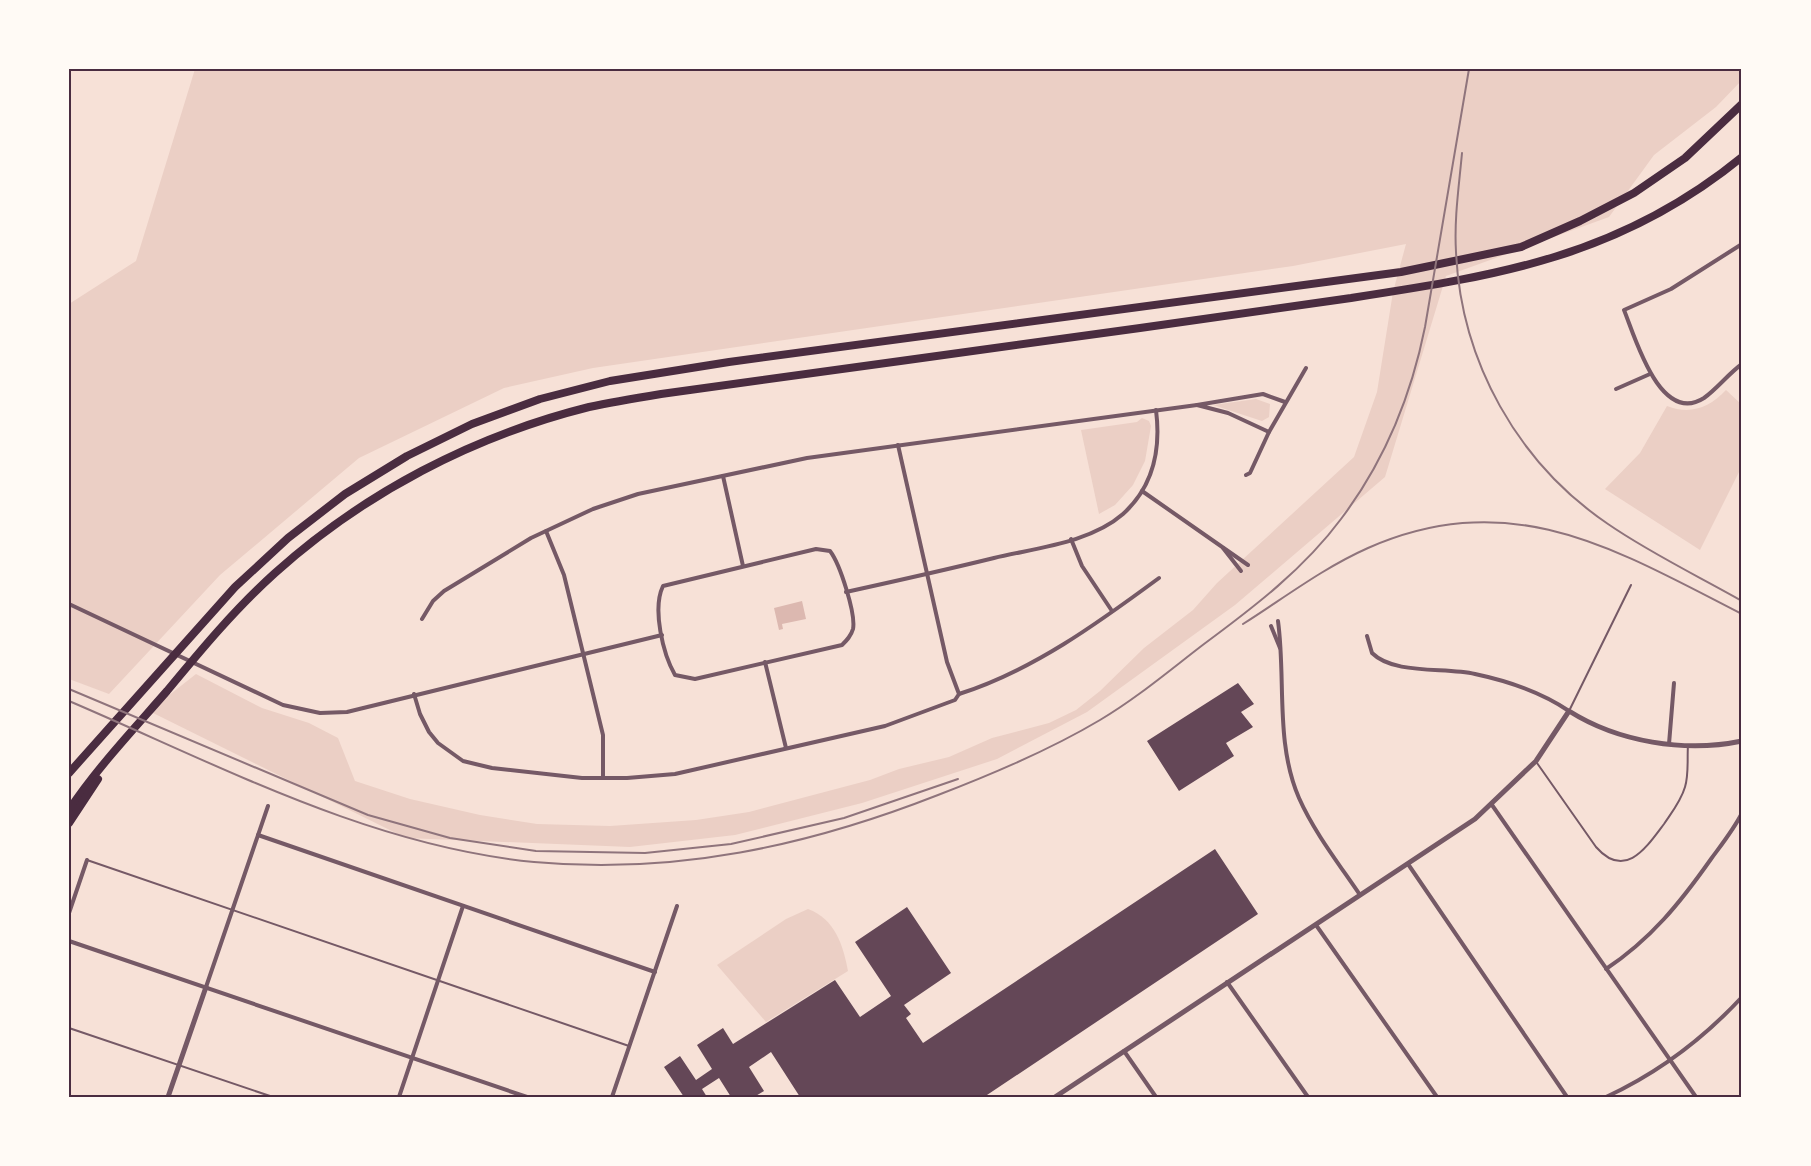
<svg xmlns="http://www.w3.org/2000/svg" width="1811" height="1166" font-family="Jost,sans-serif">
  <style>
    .green { fill: #ebcfc5 }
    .water { fill: #dcb8b0 }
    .building { fill: #644757 }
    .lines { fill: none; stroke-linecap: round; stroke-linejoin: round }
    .service { stroke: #755966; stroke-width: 2 }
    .minor { stroke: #755966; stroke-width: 4 }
    .tertiary { stroke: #755966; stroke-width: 5 }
    .motorway { stroke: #4a2c40; stroke-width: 8 }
    .rail { stroke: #8f747c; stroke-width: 2 }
    .neatline { fill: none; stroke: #4a2c40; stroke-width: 2 }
  </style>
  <rect width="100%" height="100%" fill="#f7e1d7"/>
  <g class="green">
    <path d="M195,69h1547v11l-26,27 -62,48 -45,62 -163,59 -61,201 -150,128 -148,107 -90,47 -135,44 -127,32 -105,12 -224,-9 -257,-127 47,-37 66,34 47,15 29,15 17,43 55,18 70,16 57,9 73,2 86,-6 53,-8 121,-32 29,-11 50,-12 43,-19 57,-15 27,-13 24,-19 44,-43 49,-38 24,-27 137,-126 23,-65 16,-100 13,-48 -113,22 -700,102 -89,20 -145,70 -139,117 -111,119 -40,-15v-375l67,-43z"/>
    <path d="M1726,390l16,15v61l-42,84 -95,-61 35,-36 27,-47c23,9 42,2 59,-16z"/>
    <path d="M1256,399l14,5 -1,13 -7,4 -49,-16z"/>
    <path d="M1142,418l7,3 2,5 -6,35 -12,24 -18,20 -16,9 -18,-84 56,-8z"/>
    <path d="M808,909c27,10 35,36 40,62l-82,51 -49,-57 69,-46z"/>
  </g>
  <path class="water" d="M802,601l4,18 -24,5 1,5 -4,1 -5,-22z"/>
  <g class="building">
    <path d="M1238,683l16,21 -13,8 12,15 -27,16 8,13 -55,35 -32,-50z"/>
    <path d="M1215,849l43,65 -274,183h-184l-29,-45 -22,15 15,24 -10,6h-23l-12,-19 -17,11 5,8h-23l-20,-30 16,-11 16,24 16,-11 -15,-24 26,-17 10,16 102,-64 25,37 31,-21 -36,-54 52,-35 44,66 -47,32 7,9 -5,4 17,25z"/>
  </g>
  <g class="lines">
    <g class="service">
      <path d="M1570,709l61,-124"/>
      <path d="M1537,763l59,84c29,33 50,1 68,-23 8,-12 17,-23 21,-37 4,-13 2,-28 3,-42"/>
      <path d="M87,860l542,186"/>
      <path d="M69,1028l204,69"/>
    </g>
    <g class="minor">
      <path d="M1742,244l-71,45 -47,21c11,27 36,116 80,88 14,-10 24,-24 38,-34"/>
      <path d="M1616,389l34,-15"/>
      <path d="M1269,432l-41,-19 -31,-8 66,-11 22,8"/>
      <path d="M1246,475l4,-2 19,-41 37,-64"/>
      <path d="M723,476l20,90"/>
      <path d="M1142,491l106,74"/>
      <path d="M546,531l18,44 39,160v43"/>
      <path d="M1071,539l11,27 30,45"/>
      <path d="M1223,548l18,23"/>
      <path d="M816,549l14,2c10,13 26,63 23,78 -2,7 -6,11 -11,16l-147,34 -20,-4c-12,-21 -23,-66 -12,-89z"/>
      <path d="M846,592c50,-11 99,-22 148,-34 41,-10 96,-15 129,-44 31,-28 38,-65 33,-104"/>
      <path d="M69,604l214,101 37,8 27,-1 315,-77"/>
      <path d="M422,619l11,-18 11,-10 87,-53 62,-29 45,-15 169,-36 390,-53"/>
      <path d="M1278,621c8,58 -3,122 21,177 15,34 40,66 61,97"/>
      <path d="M1271,626l9,22"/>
      <path d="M1367,636l5,17c22,22 73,14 103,21 33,7 66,18 94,37"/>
      <path d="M765,662l21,86"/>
      <path d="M414,694l6,20 9,18 9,11 25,18 29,7 90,10h45l48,-4 210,-48 70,-26 4,-6 -12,-32 -49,-217"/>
      <path d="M959,694c73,-23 139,-71 200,-116"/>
      <path d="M1669,744l5,-61"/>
      <path d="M1492,805l204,292"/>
      <path d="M258,835l397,137"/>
      <path d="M1408,864l159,233"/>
      <path d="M69,913l18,-53"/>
      <path d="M1316,925l121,172"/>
      <path d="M69,941l458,156"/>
      <path d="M1606,969c45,-30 74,-66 105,-110 11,-15 23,-30 31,-46"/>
      <path d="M1227,982l81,115"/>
      <path d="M206,987l62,-181"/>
      <path d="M1124,1051l32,46"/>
      <path d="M399,1097l64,-191"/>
      <path d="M612,1097l65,-191"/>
      <path d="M1606,1097c52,-24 97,-58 136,-100"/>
    </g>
    <g class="tertiary">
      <path d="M168,1097l38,-110"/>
      <path d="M1055,1097l420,-278 61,-58 33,-50c49,31 116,42 173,30"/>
    </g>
    <g class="motorway">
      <path d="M69,773l166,-186 53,-49 57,-44 62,-38 65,-32 68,-25 70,-18 119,-19 672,-90 120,-25 59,-26 54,-28 51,-35 57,-54"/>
      <path d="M69,810c28,-42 64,-80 98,-119 34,-41 68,-82 108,-118 89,-80 198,-137 314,-166 24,-5 48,-9 72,-13 160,-22 319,-44 479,-66 71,-10 141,-20 211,-30 150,-23 270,-42 391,-141"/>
      <path d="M69,823l29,-44"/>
    </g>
    <g class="rail">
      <path d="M1462,153c-3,33 -8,66 -6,99 5,110 62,211 152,272 42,29 90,52 134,77"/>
      <path d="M1243,624c41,-26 80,-56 125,-76 144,-63 247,1 374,66"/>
      <path d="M69,689l299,126 82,23 86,13 109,2 86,-9 113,-26 114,-39"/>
      <path d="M69,701c150,64 300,145 465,161 141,13 274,-16 404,-67 55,-21 110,-44 162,-75 37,-22 70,-50 104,-76 50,-37 100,-75 137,-125 43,-57 70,-122 84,-192l44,-258"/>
    </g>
  </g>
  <rect width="1811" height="1166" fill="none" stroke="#fffaf5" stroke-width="141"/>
  <rect x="70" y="70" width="1670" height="1026" class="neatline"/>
</svg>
